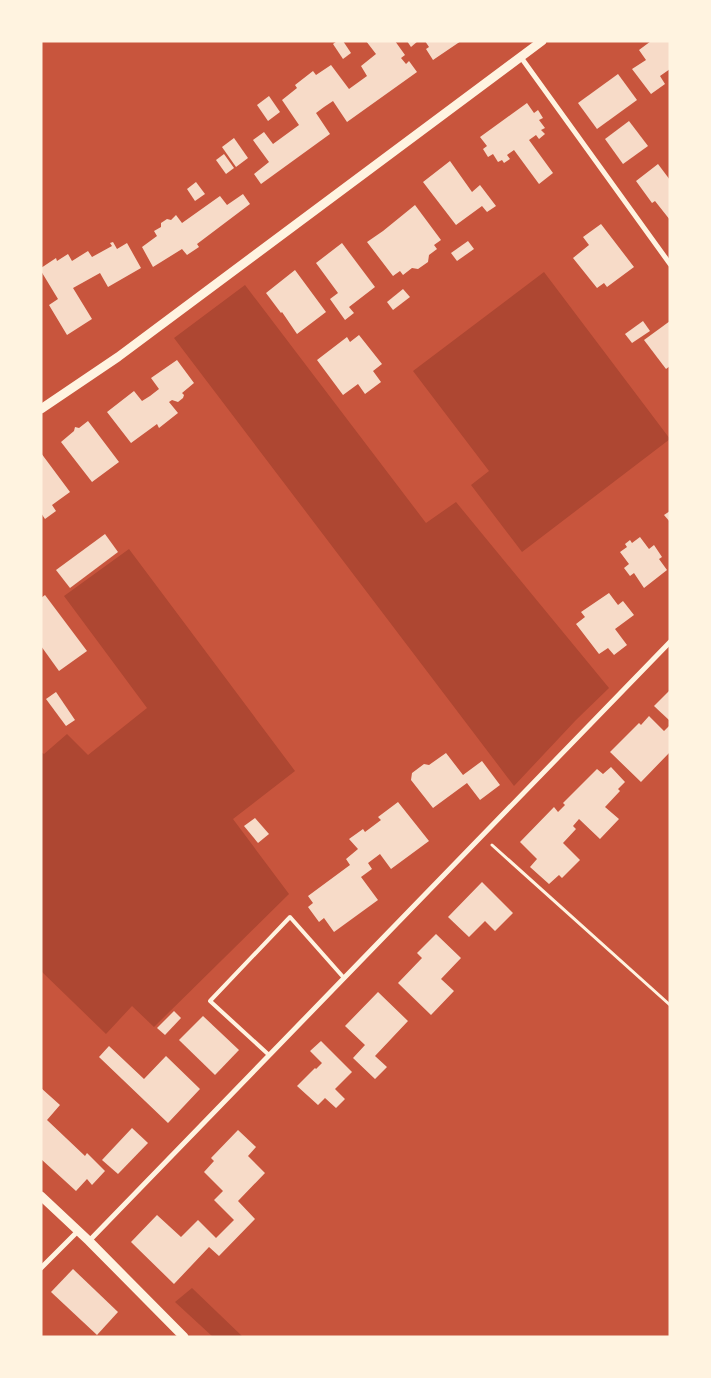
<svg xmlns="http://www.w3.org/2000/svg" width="711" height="1378" font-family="'Noto Sans',sans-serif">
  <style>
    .green { fill: #ae4732 }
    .building { fill: #f7dbc8 }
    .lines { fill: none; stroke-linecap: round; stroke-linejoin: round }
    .path { stroke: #fff3e0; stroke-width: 3 }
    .service { stroke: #fff3e0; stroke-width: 4 }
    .minor { stroke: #fff3e0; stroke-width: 5 }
    .tertiary { stroke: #fff3e0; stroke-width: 9 }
  </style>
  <rect width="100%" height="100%" fill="#c8553d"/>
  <g class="green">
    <path d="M544,272l126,167 -148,113 -51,-67 18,-14 -76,-100z"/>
    <path d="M245,285l181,238 30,-21 153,186 -33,32 -62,66 -340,-448z"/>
    <path d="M129,549l166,222 -62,48 56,75 -135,133 -22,-21 -26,28 -65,-63v-219l3,2 23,-20 21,21 59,-47 -83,-112z"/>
    <path d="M192,1288l51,49h-30l-38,-35z"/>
  </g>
  <g class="building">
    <path d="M337,41h6l8,12 -8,6 -10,-15z"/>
    <path d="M366,41h29l10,14 -4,3 5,6 3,-3 8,11 -70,50 -14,-21 -9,6 -8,6 14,21 -69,50 -7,-10 15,-12 -16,-22 11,-8 9,12 26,-19 -17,-25 15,-12 -2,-3 18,-14 3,4 15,-10 18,24 18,-13 -6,-10 15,-12z"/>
    <path d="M407,41h11l-7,6z"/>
    <path d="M425,41h36l-28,19 -7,-11 3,-2z"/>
    <path d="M651,41h19v28l-10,7 5,8 -14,10 -19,-25 14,-9 -7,-10z"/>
    <path d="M618,74l19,26 -40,29 -19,-26z"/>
    <path d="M269,96l11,16 -12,9 -11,-16z"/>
    <path d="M527,103l7,10 4,-3 5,8 -4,2 6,8 -4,2 4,4 -6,5 -3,-4 -7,5 24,33 -14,11 -25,-34 -7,5 3,4 -6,4 -2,-3 -4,2 -5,-8 -5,3 -5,-8 4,-3 -7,-9z"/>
    <path d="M629,121l19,25 -25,18 -18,-25z"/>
    <path d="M234,138l14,20 -12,9 -14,-20z"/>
    <path d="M224,154l10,14 -8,6 -10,-14z"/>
    <path d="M450,161l22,31 8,-7 16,21 -9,6 -5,-6 -26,19 -33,-43z"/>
    <path d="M658,164l12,16v40l-15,-19 -3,2 -16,-22z"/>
    <path d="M196,182l9,12 -10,7 -8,-12z"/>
    <path d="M243,194l7,10 -53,40 2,3 -12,8 -5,-6 -29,18 -11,-20 15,-11 -3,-5 7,-4v-4l6,-4 4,1 5,-5 6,8 38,-27 7,9z"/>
    <path d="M415,205l26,35 -7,5 3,4 -8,6 -1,7 -10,7 -6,-1 -9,7 -3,-4 -7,5 -26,-34 16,-11z"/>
    <path d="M601,224l33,43 -27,20 -3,-4 -7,5 -24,-30 16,-13 -6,-8z"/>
    <path d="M468,241l6,8 -17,12 -6,-8z"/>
    <path d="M113,242l4,7 10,-6 14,25 -33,19 -8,-14 -27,15 19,31 -25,16 -18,-30 9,-6 -17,-28v-3l15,-10 1,3 11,-7 4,7 16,-10 4,6 20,-11 -2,-3z"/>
    <path d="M342,243l33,44 -26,20 5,6 -9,7 -15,-21 8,-6 -22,-30z"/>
    <path d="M295,270l31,42 -29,22 -15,-22 -1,1 -15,-20z"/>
    <path d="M403,289l7,8 -17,13 -6,-8z"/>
    <path d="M643,321l7,10 -18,12 -7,-9z"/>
    <path d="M670,321v45l-4,3 -22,-29z"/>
    <path d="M359,335l23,29 -9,7 8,11 -16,12 -7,-10 -15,11 -26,-35 30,-23 3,5z"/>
    <path d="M177,360l17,23 -12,10 2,2 -1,3 -5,4 -6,-2 -3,2 9,11 -19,15 -2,-4 -26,19 -24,-31 27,-21 8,10 8,-5 9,-7 -8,-11z"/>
    <path d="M88,421l31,41 -27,20 -31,-40 13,-11 1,-4 4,1z"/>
    <path d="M41,453l29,39 -18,13 4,6 -11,8 -4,-6z"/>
    <path d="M670,511v11l-6,-7z"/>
    <path d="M105,534l13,18 -48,36 -14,-18z"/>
    <path d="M640,537l9,12 5,-4 8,12 -3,2 8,11 -23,18 -10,-15 -4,3 -6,-8 5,-4 -9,-12 7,-5 -2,-3 5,-4 2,3z"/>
    <path d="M609,593l9,12 5,-4 11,14 -19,14 12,16 -13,10 -6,-7 -9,6 -23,-30 9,-7 -4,-5z"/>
    <path d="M45,595l42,56 -28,20 -18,-25v-48z"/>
    <path d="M670,690v31l-16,-15z"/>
    <path d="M56,692l19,28 -9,6 -20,-27z"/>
    <path d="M649,716l15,15 6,-6v27l-29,30 -31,-30 29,-29 2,2z"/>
    <path d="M446,753l17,22 19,-14 18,24 -20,15 -13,-17 -34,25 -22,-28 1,-7 12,-9 5,1z"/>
    <path d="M611,767l14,15 -7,7 2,2 -15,16 14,12 -19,20 -21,-20 -6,7 3,3 -13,14 17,17 -18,18 -3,-3 -10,9 -19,-17 7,-8 -17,-17 34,-35 4,5 7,-7 -2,-2 34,-34 6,5z"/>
    <path d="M398,802l31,39 -38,28 -11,-15 -12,9 4,6 -11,8 17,23 -44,32 -10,-14 -5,4 -11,-15 5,-4 -5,-7 42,-31 -4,-6 12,-10 -9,-10 14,-10 2,3 16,-12 -3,-3z"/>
    <path d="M255,818l14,16 -11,9 -14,-17z"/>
    <path d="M482,882l31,31 -18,18 -10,-10 -16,16 -21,-20z"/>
    <path d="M436,934l25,24 -20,21 13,12 -23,24 -33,-32 24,-25 -5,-5z"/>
    <path d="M378,992l30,29 -33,35 12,11 -12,12 -22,-21 12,-13 -20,-19z"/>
    <path d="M174,1011l7,7 -16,17 -8,-7z"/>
    <path d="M203,1016l36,34 -24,25 -36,-35z"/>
    <path d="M321,1041l31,31 -17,17 10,10 -9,9 -11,-10 -7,7 -21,-19 18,-18 1,1 6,-6 -12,-12z"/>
    <path d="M109,1046l35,33 22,-23 34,33 -32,34 -69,-66z"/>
    <path d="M41,1088l19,17 -13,15 38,36 2,-3 18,18 -13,14 -5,-6 -11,12 -35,-32z"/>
    <path d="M132,1128l16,15 -30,31 -16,-14z"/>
    <path d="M238,1130l18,17 -8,9 17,17 -27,28 17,18 -36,37 -10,-9 -35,37 -43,-42 26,-27 24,22 17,-17 18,18 18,-18 -20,-20 9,-9 -19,-19 10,-11 -3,-3z"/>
    <path d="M73,1269l45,43 -21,23 -46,-43z"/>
  </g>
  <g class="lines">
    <path class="path" d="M492,845l178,160"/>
    <path class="service" d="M269,1055l-59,-54 80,-84 54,61"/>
    <g class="minor">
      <path d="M520,56l150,208"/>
      <path d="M89,1241l581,-599"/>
      <path d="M41,1268l37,-37"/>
    </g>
    <g class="tertiary">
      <path d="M41,409l77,-52 424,-316"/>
      <path d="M41,1196l48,45 95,96"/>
    </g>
  </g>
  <rect width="711" height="1378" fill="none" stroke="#fff3e0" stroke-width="85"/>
</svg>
